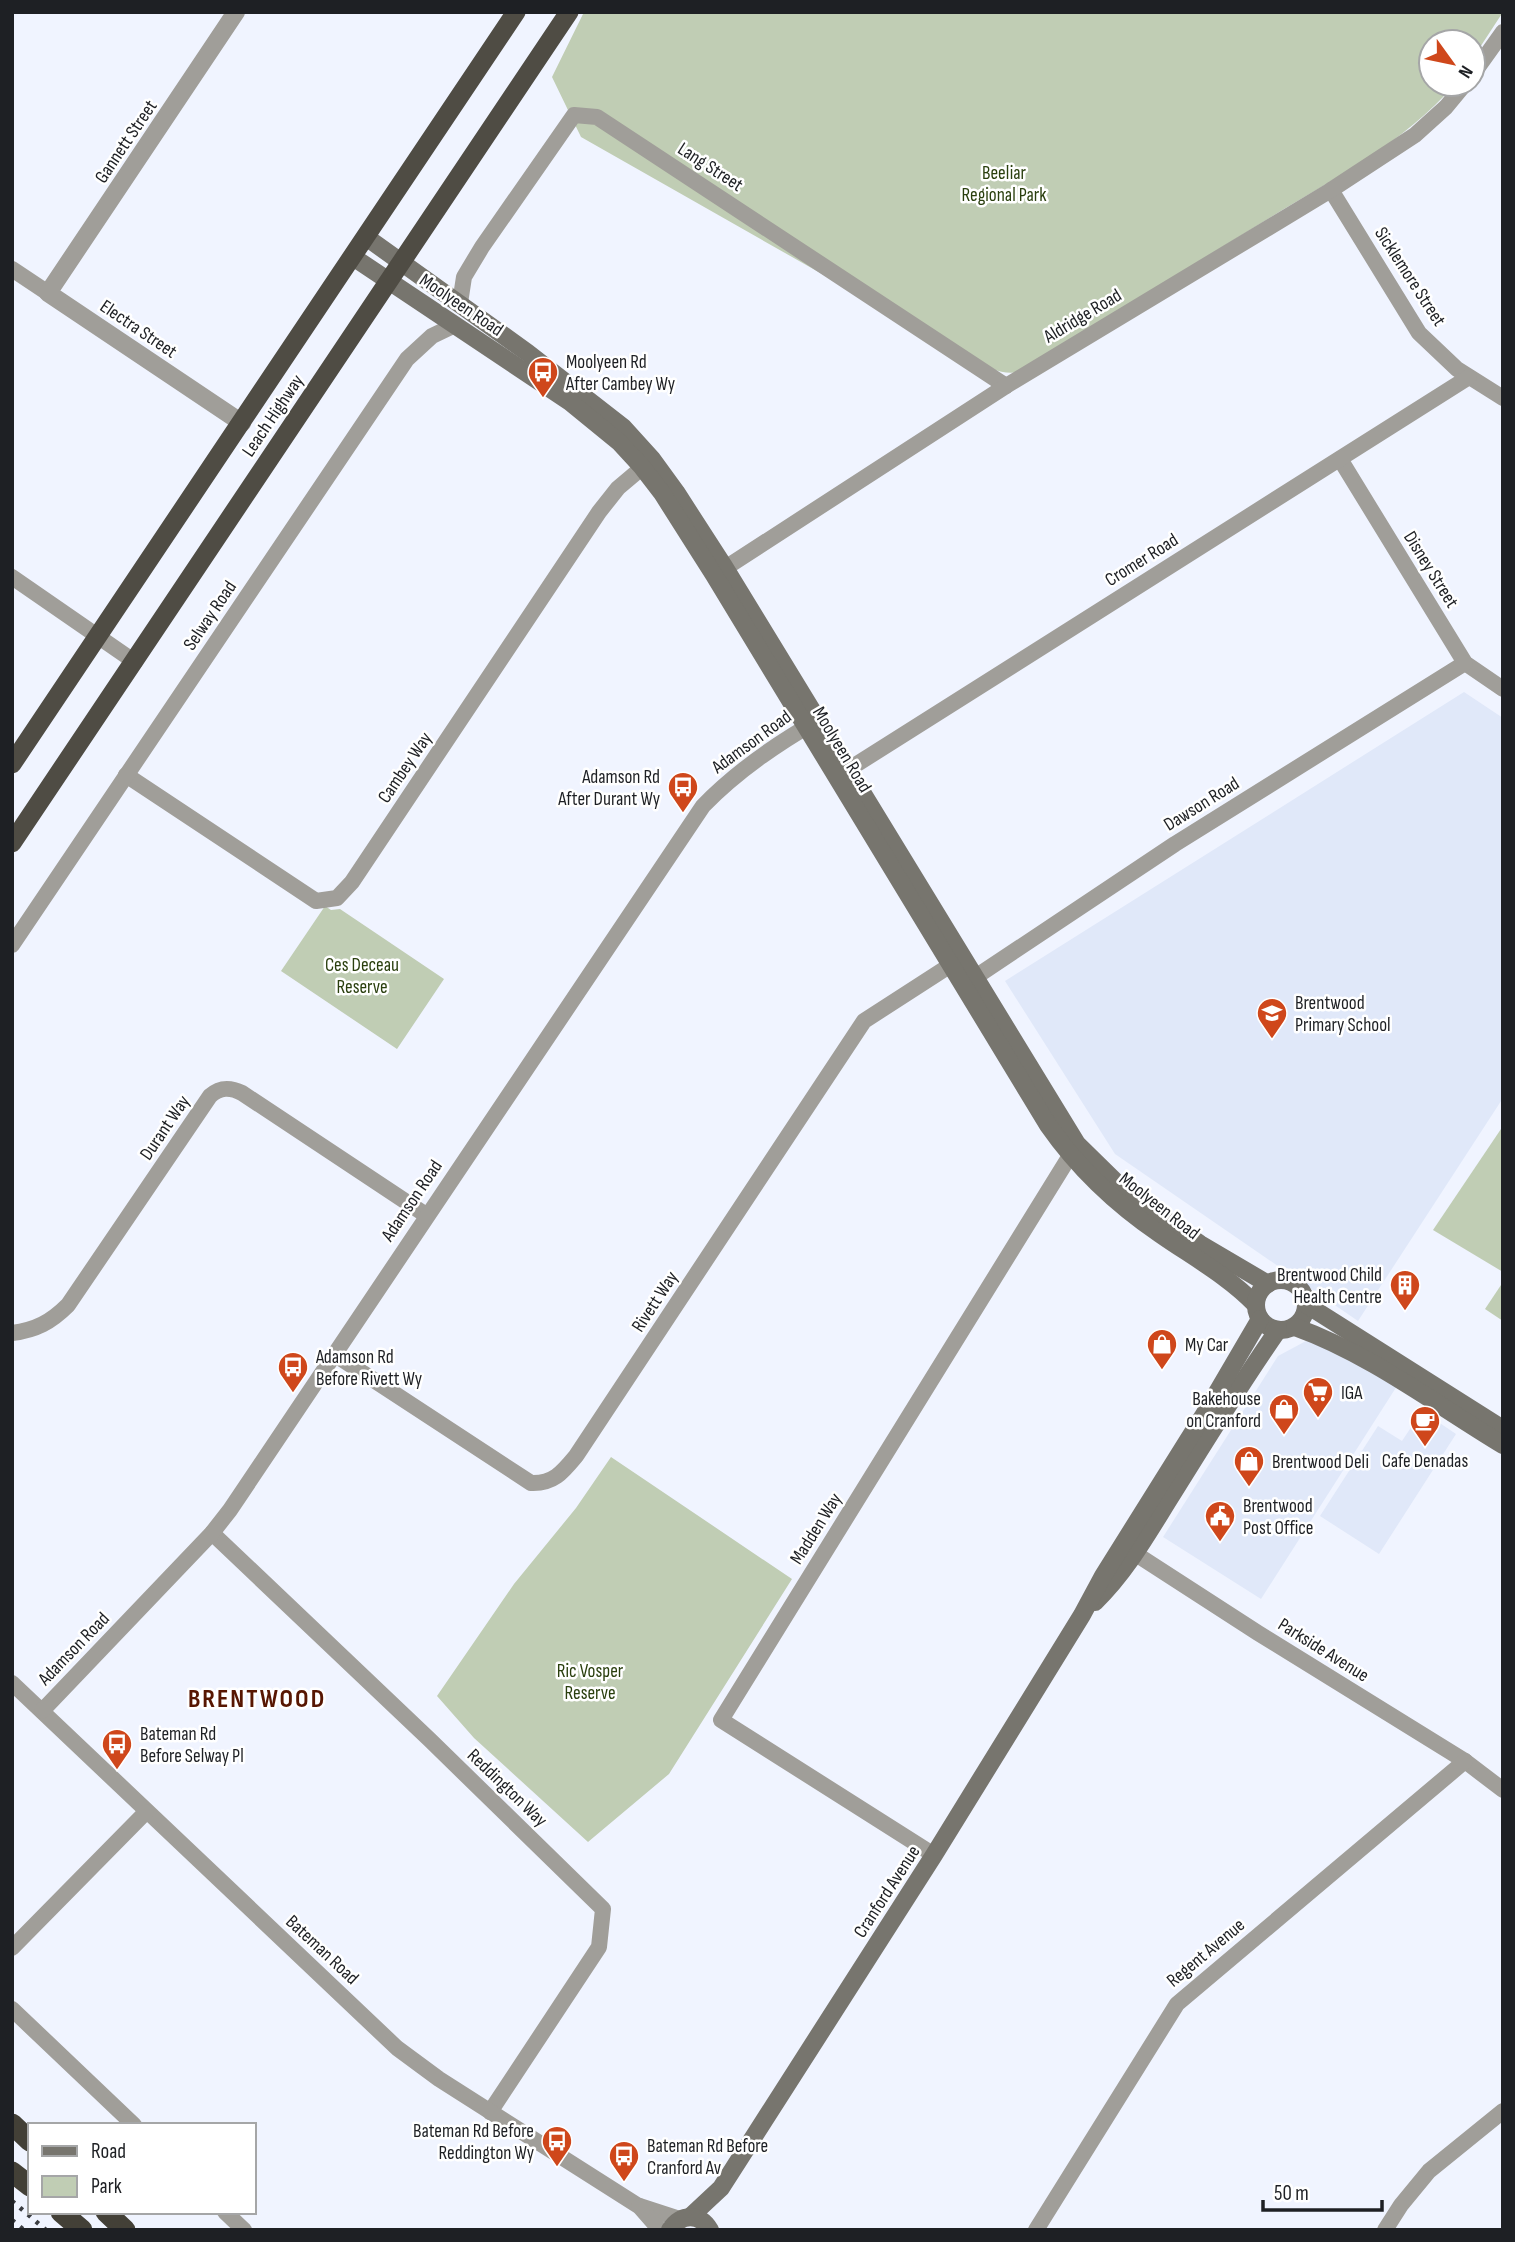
<svg xmlns="http://www.w3.org/2000/svg" width="1515" height="2242" font-family="'Sofia Sans Condensed',sans-serif">
  <style>
    .built { fill: #e0e8f9 }
    .green { fill: #c0cdb4 }
    .lines { fill: none; stroke-linecap: round; stroke-linejoin: round }
    .minor { stroke: #a09e99; stroke-width: 16 }
    .tertiary { stroke: #a09e99; stroke-width: 18 }
    .secondary { stroke: #77756e; stroke-width: 18 }
    .trunk { stroke: #4f4c44; stroke-width: 19 }
    .motorway { stroke: #434037; stroke-width: 21 }
    .rail { stroke: #3b3d42; stroke-width: 4.5; stroke-dasharray: 3.5 7; stroke-linecap: butt }
    .labels { text-anchor: middle; stroke-width: 5; stroke-linejoin: round; paint-order: stroke }
    .street-label { font-size: 19px; fill: #1e2024; stroke: #fff }
    .park-label { font-size: 19px; fill: #2a3f0e; stroke: #fff }
    .poi-label { font-size: 19px; fill: #1e2024; stroke: #fff; text-anchor: start }
    .district-label { font-size: 26px; font-weight: bold; letter-spacing: 2px; fill: #571602; stroke: #fff }
  </style>
  <rect width="100%" height="100%" fill="#f0f4ff"/>
  <g class="built">
    <path d="M1464,692l39,26v380l-145,223 -243,-167 -110,-173z"/>
    <path d="M1306,1341l28,5 63,40 -136,213 -98,-62 115,-181z"/>
    <path d="M1422,1411l34,23 -77,120 -59,-38 58,-90 24,15z"/>
  </g>
  <g class="green">
    <path d="M584,12h919l-30,46v-16h-42v42h24c-51,59 -119,93 -184,133 -83,51 -166,102 -248,154 -18,5 -33,-2 -48,-10l-394,-224 -29,-60z"/>
    <path d="M325,906l6,4 9,-1 104,70 -47,70 -116,-78z"/>
    <path d="M1503,1126v146l-70,-42z"/>
    <path d="M1503,1282v39l-18,-12z"/>
    <path d="M611,1457l181,122 -123,195 -81,68 -114,-104 -37,-42 77,-112 62,-76z"/>
  </g>
  <g class="lines">
    <g class="minor">
      <path d="M1473,74l30,-42"/>
      <path d="M1331,190l88,143 38,36 46,29"/>
      <path d="M12,269l36,24"/>
      <path d="M460,303l4,-26 18,-30 92,-132 23,2 409,269"/>
      <path d="M1340,459l125,204 38,26"/>
      <path d="M716,574l290,-188 325,-196 84,-55 31,-28 19,-23"/>
      <path d="M12,577l123,85"/>
      <path d="M126,775l190,126 21,-3 15,-16 247,-370 19,-24 32,-27"/>
      <path d="M838,776l631,-399"/>
      <path d="M12,945l395,-586 25,-23 23,-11"/>
      <path d="M965,984l210,-140 290,-181"/>
      <path d="M12,1333c24,-3 39,-11 56,-28l142,-209c10,-9 20,-9 32,-3l184,122"/>
      <path d="M334,1354l197,129c22,1 31,-10 45,-27l288,-435 96,-62"/>
      <path d="M212,1533l218,207 173,169 -4,38 -109,165"/>
      <path d="M1125,1547l133,86 207,128 38,29"/>
      <path d="M12,1683l385,365 42,31 198,126 43,14"/>
      <path d="M42,1711l170,-178 18,-23 473,-704c32,-33 72,-61 112,-84"/>
      <path d="M934,1855l-213,-135 355,-574"/>
      <path d="M12,1948l134,-136"/>
      <path d="M12,2009l122,116"/>
      <path d="M639,2206l21,24"/>
      <path d="M225,2212l19,18"/>
      <path d="M1036,2230l141,-226 288,-243"/>
      <path d="M1385,2230l16,-25 28,-34 74,-60"/>
    </g>
    <path class="tertiary" d="M236,12l-188,281 194,130"/>
    <g class="secondary">
      <path d="M366,237l162,116 95,74 29,32 24,33 49,76 352,576 50,49 73,51 68,40"/>
      <path d="M353,257l217,145 49,40 23,25 20,26 52,82 334,550c30,43 68,79 112,109 33,23 68,42 96,71"/>
      <circle cx="1281" cy="1305" r="25"/>
      <path d="M1307,1305l196,124"/>
      <path d="M1295,1327c75,27 140,77 208,118"/>
      <path d="M1095,1602c32,-31 54,-71 78,-109 34,-55 68,-110 105,-163"/>
      <path d="M691,2216l30,-28 213,-333 148,-240 21,-39 102,-163 55,-94"/>
      <path d="M670,2230c11,-17 30,-17 40,0"/>
    </g>
    <g class="trunk">
      <path d="M12,764l504,-752"/>
      <path d="M12,843l557,-831"/>
    </g>
    <g class="motorway">
      <path d="M12,2124l18,17"/>
      <path d="M12,2172l18,14"/>
      <path d="M61,2212l21,18"/>
      <path d="M106,2212l19,18"/>
    </g>
    <g class="rail">
      <path d="M12,2201l34,29"/>
      <path d="M12,2220l12,10"/>
    </g>
  </g>
  <defs>
    <g id="bus-pin" transform="scale(1.575)"><path d="M0 17L-7.5 6A9.5 9.5 0 1 1 7.5 6Z" fill="#cf471b" stroke="#fff"/><path d="M-5-6H5V4H4V6H2V4H-2V6H-4V4H-5ZM-3.5-4V0h7V-4ZM-3.5 1.2v1.5H-2V1.2ZM2 1.2v1.5H3.5V1.2Z" fill="#fff"/></g>
    <g id="school-pin" transform="scale(1.575)"><path d="M0 17L-7.5 6A9.5 9.5 0 1 1 7.5 6Z" fill="#cf471b" stroke="#fff"/><path d="M0-5L7-2L0 1L-7-2ZM-4 1L0 2.5L4 1V4Q0 6-4 4Z" fill="#fff"/></g>
    <g id="building-pin" transform="scale(1.575)"><path d="M0 17L-7.5 6A9.5 9.5 0 1 1 7.5 6Z" fill="#cf471b" stroke="#fff"/><path d="M-4-6H4V6H1V3H-1V6H-4ZM-2.5-4.3h1.7v1.8h-1.7ZM.8-4.3h1.7v1.8H.8ZM-2.5-1h1.7V.8h-1.7ZM.8-1h1.7V.8H.8Z" fill="#fff"/></g>
    <g id="shop-pin" transform="scale(1.575)"><path d="M0 17L-7.5 6A9.5 9.5 0 1 1 7.5 6Z" fill="#cf471b" stroke="#fff"/><path d="M-5-2.5h2.3a2.7 3.5 0 0 1 5.4 0H5L5.5 6h-11ZM-1.5-2.5h3a1.5 2.3 0 0 0-3 0Z" fill="#fff"/></g>
    <g id="supermarket-pin" transform="scale(1.575)"><path d="M0 17L-7.5 6A9.5 9.5 0 1 1 7.5 6Z" fill="#cf471b" stroke="#fff"/><path d="M-6-5.5h2.5l.6 2H6L4.5 2H-2.5L-4.4-4H-6ZM-1.5 3.2a1.3 1.3 0 1 0 .1 0ZM3 3.2a1.3 1.3 0 1 0 .1 0Z" fill="#fff"/></g>
    <g id="cafe-pin" transform="scale(1.575)"><path d="M0 17L-7.5 6A9.5 9.5 0 1 1 7.5 6Z" fill="#cf471b" stroke="#fff"/><path d="M-5.5-4.5H6V0H3Q3 3.5 0 3.5H-2.5Q-5.5 3.5-5.5 0ZM3-3.2v2h1.7v-2ZM-6 4.5H4V6H-6Z" fill="#fff"/></g>
    <g id="civic-pin" transform="scale(1.575)"><path d="M0 17L-7.5 6A9.5 9.5 0 1 1 7.5 6Z" fill="#cf471b" stroke="#fff"/><path d="M-.6-6.5H3V-4.5H.6V-3L4-1V1h2V6H-6V1h2V-1L-.6-3ZM-1.2 2.5V6h2.4V2.5Z" fill="#fff"/></g>
  </defs>
  <g fill-rule="evenodd">
    <use href="#bus-pin" x="543" y="372"/>
    <use href="#bus-pin" x="683" y="787"/>
    <use href="#school-pin" x="1272" y="1013"/>
    <use href="#building-pin" x="1405" y="1285"/>
    <use href="#shop-pin" x="1162" y="1344"/>
    <use href="#bus-pin" x="293" y="1367"/>
    <use href="#supermarket-pin" x="1318" y="1392"/>
    <use href="#shop-pin" x="1284" y="1409"/>
    <use href="#cafe-pin" x="1425" y="1421"/>
    <use href="#shop-pin" x="1249" y="1461"/>
    <use href="#civic-pin" x="1220" y="1516"/>
    <use href="#bus-pin" x="117" y="1744"/>
    <use href="#bus-pin" x="557" y="2141"/>
    <use href="#bus-pin" x="624" y="2156"/>
  </g>
  <g class="labels">
    <g class="street-label">
      <text transform="translate(125 141) rotate(-56)" y="7">Gannett Street</text>
      <text transform="translate(711 166) rotate(33)" y="7">Lang Street</text>
      <text transform="translate(1411 276) rotate(57)" y="7">Sicklemore Street</text>
      <text transform="translate(462 304) rotate(34)" y="7">Moolyeen Road</text>
      <text transform="translate(1082 315) rotate(-31)" y="7">Aldridge Road</text>
      <text transform="translate(139 328) rotate(34)" y="7">Electra Street</text>
      <text transform="translate(272 415) rotate(-56)" y="7">Leach Highway</text>
      <text transform="translate(1141 559) rotate(-32)" y="7">Cromer Road</text>
      <text transform="translate(1432 569) rotate(58)" y="7">Disney Street</text>
      <text transform="translate(209 615) rotate(-56)" y="7">Selway Road</text>
      <text transform="translate(751 741) rotate(-36)" y="7">Adamson Road</text>
      <text transform="translate(843 749) rotate(59)" y="7">Moolyeen Road</text>
      <text transform="translate(404 767) rotate(-56)" y="7">Cambey Way</text>
      <text transform="translate(1201 803) rotate(-32)" y="7">Dawson Road</text>
      <text transform="translate(164 1127) rotate(-56)" y="7">Durant Way</text>
      <text transform="translate(411 1200) rotate(-56)" y="7">Adamson Road</text>
      <text transform="translate(1160 1205) rotate(38)" y="7">Moolyeen Road</text>
      <text transform="translate(654 1301) rotate(-57)" y="7">Rivett Way</text>
      <text transform="translate(815 1528) rotate(-58)" y="7">Madden Way</text>
      <text transform="translate(73 1648) rotate(-46)" y="7">Adamson Road</text>
      <text transform="translate(1324 1649) rotate(32)" y="7">Parkside Avenue</text>
      <text transform="translate(508 1787) rotate(44)" y="7">Reddington Way</text>
      <text transform="translate(886 1891) rotate(-57)" y="7">Cranford Avenue</text>
      <text transform="translate(323 1949) rotate(43)" y="7">Bateman Road</text>
      <text transform="translate(1205 1952) rotate(-40)" y="7">Regent Avenue</text>
    </g>
    <g class="park-label">
      <text x="1004" y="179">Beeliar<tspan x="1004" dy="22">Regional Park</tspan></text>
      <text x="362" y="971">Ces Deceau<tspan x="362" dy="22">Reserve</tspan></text>
      <text x="590" y="1677">Ric Vosper<tspan x="590" dy="22">Reserve</tspan></text>
    </g>
    <g class="poi-label">
      <text x="566" y="368">Moolyeen Rd<tspan x="566" dy="22">After Cambey Wy</tspan></text>
      <text x="660" y="783" text-anchor="end">Adamson Rd<tspan x="660" dy="22">After Durant Wy</tspan></text>
      <text x="1295" y="1009">Brentwood<tspan x="1295" dy="22">Primary School</tspan></text>
      <text x="1382" y="1281" text-anchor="end">Brentwood Child<tspan x="1382" dy="22">Health Centre</tspan></text>
      <text x="1185" y="1351">My Car</text>
      <text x="316" y="1363">Adamson Rd<tspan x="316" dy="22">Before Rivett Wy</tspan></text>
      <text x="1341" y="1399">IGA</text>
      <text x="1261" y="1405" text-anchor="end">Bakehouse<tspan x="1261" dy="22">on Cranford</tspan></text>
      <text x="1425" y="1467" text-anchor="middle">Cafe Denadas</text>
      <text x="1272" y="1468">Brentwood Deli</text>
      <text x="1243" y="1512">Brentwood<tspan x="1243" dy="22">Post Office</tspan></text>
      <text x="140" y="1740">Bateman Rd<tspan x="140" dy="22">Before Selway Pl</tspan></text>
      <text x="534" y="2137" text-anchor="end">Bateman Rd Before<tspan x="534" dy="22">Reddington Wy</tspan></text>
      <text x="647" y="2152">Bateman Rd Before<tspan x="647" dy="22">Cranford Av</tspan></text>
    </g>
    <g class="district-label">
      <text x="257" y="1707">BRENTWOOD</text>
    </g>
  </g>
  <rect width="1515" height="2242" fill="none" stroke="#1e2024" stroke-width="28"/>
  <rect x="28" y="2123" width="228" height="91" fill="#ffffff" stroke="#a5a6a7" stroke-width="2"/>
  <rect x="42" y="2146" width="35" height="10" fill="#77756e" stroke="#a5a6a7" stroke-width="2"/>
  <text x="91" y="2158" font-size="21" fill="#1e2024">Road</text>
  <rect x="42" y="2176" width="35" height="21" fill="#c0cdb4" stroke="#a5a6a7" stroke-width="2"/>
  <text x="91" y="2193" font-size="21" fill="#1e2024">Park</text>
  <g transform="translate(1452 63) rotate(123)"><circle r="33" fill="#ffffff" stroke="#a5a6a7" stroke-width="2"/>
  <path d="M0-5L12 26L0 18L-12 26Z" fill="#cf471b"/>
  <text y="-10" font-size="19" font-weight="bold" text-anchor="middle" fill="#1e2024">N</text>
  </g>
  <path d="M1263 2200v10h119v-10" fill="none" stroke="#1e2024" stroke-width="3.5"/>
  <text x="1274" y="2200" font-size="21" fill="#1e2024" stroke="#ffffff" stroke-width="5" paint-order="stroke">50 m</text>
</svg>
